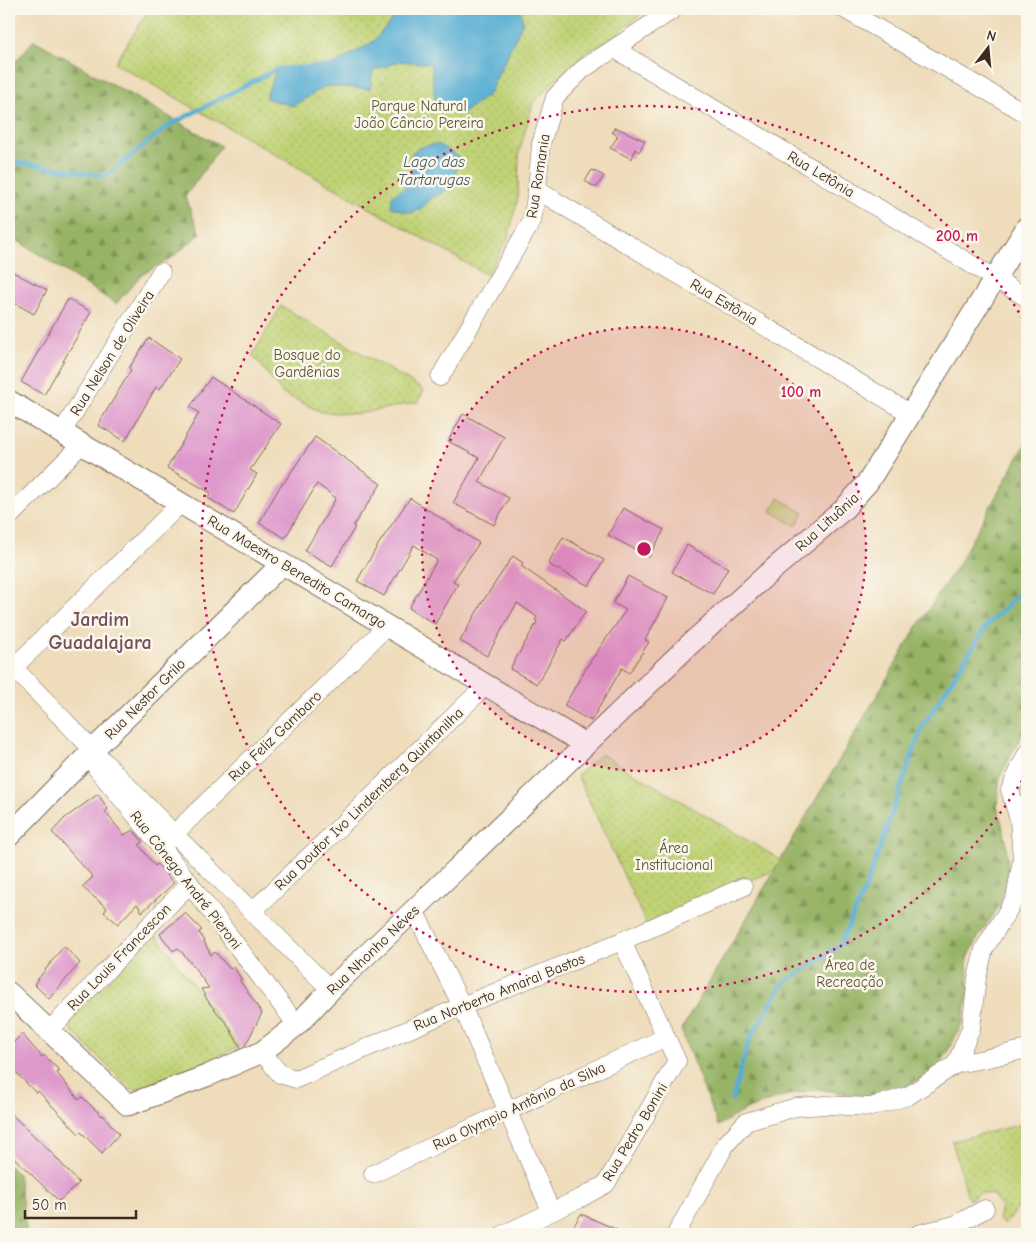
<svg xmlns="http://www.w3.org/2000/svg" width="1036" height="1243" font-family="'Comic Neue',sans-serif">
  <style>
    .grass { fill: url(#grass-dots); stroke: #7d7e4a }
    .forest { fill: url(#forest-firs); stroke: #696f42 }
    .garden { fill: #bfd275; stroke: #7d7e4a }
    .water { fill: #56add3; stroke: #486c78 }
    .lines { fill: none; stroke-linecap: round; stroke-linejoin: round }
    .stream { stroke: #56add3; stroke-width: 4.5 }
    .building { fill: #de98cc }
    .minor-casing { stroke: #7a6855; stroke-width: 19 }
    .tertiary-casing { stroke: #7a6855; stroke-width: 23 }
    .minor { stroke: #fff; stroke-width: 18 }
    .tertiary { stroke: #fff; stroke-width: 21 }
    .ring { fill: none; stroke: #c2185b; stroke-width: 2.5; stroke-dasharray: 2.5 5 }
    .labels { text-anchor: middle; stroke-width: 5; stroke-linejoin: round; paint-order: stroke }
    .park-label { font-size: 15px; fill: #5c5434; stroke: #fbf7ec }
    .street-label { font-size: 15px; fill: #3b2a1e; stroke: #fbf7ec }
    .water-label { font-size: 16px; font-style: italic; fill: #44585d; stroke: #fbf7ec }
    .district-label { font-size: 20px; font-weight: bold; fill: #74505b; stroke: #fbf7ec }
    .centre { fill: #c2185b; stroke: #fbf7ec; stroke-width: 2.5 }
    .ring-label { font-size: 15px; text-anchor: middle; font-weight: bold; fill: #c2185b; stroke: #fbf7ec; stroke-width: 5; stroke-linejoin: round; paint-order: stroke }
  </style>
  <defs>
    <pattern id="grass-dots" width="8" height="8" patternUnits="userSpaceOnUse" patternTransform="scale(1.25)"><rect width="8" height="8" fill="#bfd275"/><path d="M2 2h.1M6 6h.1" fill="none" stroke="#a5b465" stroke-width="1.8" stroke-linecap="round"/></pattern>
    <pattern id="forest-firs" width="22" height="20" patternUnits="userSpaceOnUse" patternTransform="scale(1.25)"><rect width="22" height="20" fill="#97b466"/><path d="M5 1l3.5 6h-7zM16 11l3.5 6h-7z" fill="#7c9353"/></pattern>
  </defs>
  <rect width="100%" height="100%" fill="#fbf7ec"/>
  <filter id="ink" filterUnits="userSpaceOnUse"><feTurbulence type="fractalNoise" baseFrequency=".02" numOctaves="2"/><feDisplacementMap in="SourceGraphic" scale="10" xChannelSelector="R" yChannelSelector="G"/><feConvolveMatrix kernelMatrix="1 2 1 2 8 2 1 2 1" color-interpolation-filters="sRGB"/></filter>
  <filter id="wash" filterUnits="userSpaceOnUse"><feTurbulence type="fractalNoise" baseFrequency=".0096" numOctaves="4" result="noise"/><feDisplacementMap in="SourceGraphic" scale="20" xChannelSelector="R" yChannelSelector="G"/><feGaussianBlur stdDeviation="1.12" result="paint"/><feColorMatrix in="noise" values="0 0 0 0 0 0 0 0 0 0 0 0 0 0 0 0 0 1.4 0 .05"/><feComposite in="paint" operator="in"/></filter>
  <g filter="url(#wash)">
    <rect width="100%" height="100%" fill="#eedcba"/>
    <g class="grass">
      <path d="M149,9h498l-29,24 -49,32 -36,38 -14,50 -1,44 -10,42 -21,36 -372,-212z"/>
      <path d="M281,306l143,84 -6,12 -60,12 -37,-2 -39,-19 -22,-29 -8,-8z"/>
      <path d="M601,754l180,106 -6,10 -128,55 -70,-150z"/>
      <path d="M155,933l84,114 -103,43 -7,-3 -53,-52 -5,-5 -1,-9z"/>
      <path d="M1027,1123v75l-23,27 -6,-6 3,-12 -8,-12 -13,-2 -11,7 -17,-59z"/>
    </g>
    <g class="forest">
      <path d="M34,40l187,106 -36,51 15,37 -27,23 -32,18 -25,29 -107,-69v-165z"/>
      <path d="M1027,441v287l-10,15 -17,34 -3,28 9,35 2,32 -8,33 -21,31 -12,24 2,31 -6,31 -20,38 -22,19 -26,12 -28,6 -49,-8 -34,7 -39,14 -27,16 -37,-96 236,-403 40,-61z"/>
      <path d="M9,1166l9,8 9,60h-18z"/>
    </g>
    <path class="garden" d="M779,498l25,15 -8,13 -25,-15z"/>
    <g class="water">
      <path d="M427,9h93l3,13 -34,72 -27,20 -26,-7 -5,-43 -31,-3 -27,10 -3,18 -44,-3 -33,20 -28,-8 12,-29 54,-3 42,-24 21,-25z"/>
      <path d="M438,144l21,13 -3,15 -6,16 -18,10 -10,10 -12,5 -19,-6 1,-11c4,-3 13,-8 16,-12 14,-21 -16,-35 30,-40z"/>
    </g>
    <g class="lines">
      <g class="stream">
        <path d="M9,161l97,15 62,-50 109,-57 55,-3"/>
        <path d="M732,1100l17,-60 34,-56 57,-39 26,-58 56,-160 65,-102 40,-38"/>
      </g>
    </g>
    <g id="blocks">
      <g class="building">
        <path d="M615,127l30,14 -6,11 -4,-3 -3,10 -22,-11 8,-12 -6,-4z"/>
        <path d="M592,170l12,6 -8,12 -11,-7z"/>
        <path d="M9,270l38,20 -13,24 -25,-14z"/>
        <path d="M68,299l23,13 -47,83 -23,-13z"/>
        <path d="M149,338l31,21 -20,30 -4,-2 -31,54 -27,-16 33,-55 -2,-2z"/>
        <path d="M211,377l70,47 -31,46 7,4 -23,40 -26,-16 3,-5 -44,-25 32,-55 -9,-6z"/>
        <path d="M463,414l41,23 -25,45 30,16 -15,27 -41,-22 26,-45 -31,-17z"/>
        <path d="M315,437l66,47 -28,42 2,1 -23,39 -27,-15 31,-53 -19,-14 -32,54 -26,-15 23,-40 1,1z"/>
        <path d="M410,498l69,45 -26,38 5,3 -23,40 -26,-16 28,-48 -23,-15 -30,51 -27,-15 21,-36z"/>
        <path d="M623,508l41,22 -15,27 -41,-22z"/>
        <path d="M563,537l41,23 -15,26 -41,-22z"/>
        <path d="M687,545l41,23 -15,26 -41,-22z"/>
        <path d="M513,556l10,7 -2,3 65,45 -20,30 -3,-2 -26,45 -27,-15 27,-47 -2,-2 2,-3 -20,-14 -30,53 -27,-15 23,-40z"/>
        <path d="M628,576l40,22 -23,42 4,2 -20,31 -7,-5 -31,53 -27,-15 23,-40 39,-56 -13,-7z"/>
        <path d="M98,794l10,15 -3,3 19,23 9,-5 10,12 -4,3 16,21 2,-2 17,19 -32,29 -5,-8 -19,20 -14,-12 3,-4 -25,-21 11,-10 -41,-45 13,-14z"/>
        <path d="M185,913l17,17 -3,2 12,23 4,-3 15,17 4,-2 7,12 -1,2 22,32 -17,33 -4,2 -14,-24 -17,-20 -9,-15 8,-1 -18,-25 -13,-15 -5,3 -13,-17z"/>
        <path d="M64,946l16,17 -31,36 -15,-15z"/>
        <path d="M22,1034l20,23 2,-2 16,16 -3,2 22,27 3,-3 20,19 1,-1 16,19 -17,19 -21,-21 -2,2 -41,-43 -2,2 -27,-28v-18z"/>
        <path d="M9,1112l41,39 29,32 -20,18 -50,-48z"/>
        <path d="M581,1214l46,20h-58z"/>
      </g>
    </g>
  </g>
  <g filter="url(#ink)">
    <use href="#blocks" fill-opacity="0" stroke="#7a6855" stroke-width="1"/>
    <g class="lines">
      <g class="minor-casing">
        <g id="minor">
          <path d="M844,9l183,105"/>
          <path d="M615,49l412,249"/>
          <path d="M537,190l374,224"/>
          <path d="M440,377l92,-156 5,-31 4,-46 14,-47 28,-28 91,-60"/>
          <path d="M62,432l99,-160"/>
          <path d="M9,517l73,-73"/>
          <path d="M9,663l165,171 157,156"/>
          <path d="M13,668l168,-165"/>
          <path d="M97,769l64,77 136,179"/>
          <path d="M166,842l221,-216"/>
          <path d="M414,910l48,96 89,205"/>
          <path d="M253,911l232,-225"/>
          <path d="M48,1032l142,-149"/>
          <path d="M262,1052l18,22 16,5 166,-73 160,-65 121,-54"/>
          <path d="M956,1064l28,-5 43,-10"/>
          <path d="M373,1174l293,-137"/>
          <path d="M504,1234l75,-35 27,-15 71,-123 -55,-120"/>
          <path d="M676,1234l50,-90 20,-22 50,-15 29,-2 46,2 37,-11 48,-32 15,-36 6,-50 7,-29 31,-50 7,-40 -3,-39 -9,-30 17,-37"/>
          <path d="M918,1234l37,-9 30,-16"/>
        </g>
      </g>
      <g class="tertiary-casing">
        <g id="tertiary">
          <path d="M9,401l576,343"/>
          <path d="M9,836l84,-86 189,-186"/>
          <path d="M9,993l119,112 81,-30 53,-23 35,-27 42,-44 75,-71 275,-265 74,-67 80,-68 25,-28 159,-255"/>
        </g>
      </g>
      <use href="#minor" class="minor"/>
      <use href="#tertiary" class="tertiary"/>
    </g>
  </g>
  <circle cx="644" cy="549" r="222" fill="#c2185b" fill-opacity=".12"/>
  <g class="ring">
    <circle cx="644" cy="549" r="222"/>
    <path d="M1026 774A443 443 0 1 1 1026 324"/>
  </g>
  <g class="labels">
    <g class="park-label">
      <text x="419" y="111">Parque Natural<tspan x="419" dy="17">João Câncio Pereira</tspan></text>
      <text x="307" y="360">Bosque do<tspan x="307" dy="17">Gardênias</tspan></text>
      <text x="674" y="853">Área<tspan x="674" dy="17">Institucional</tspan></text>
      <text x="850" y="970">Área de<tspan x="850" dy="17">Recreação</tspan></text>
    </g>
    <g class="street-label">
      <text transform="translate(821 174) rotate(31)" y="5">Rua Letônia</text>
      <text transform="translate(538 176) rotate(-81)" y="5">Rua Romania</text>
      <text transform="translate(724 302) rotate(31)" y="5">Rua Estônia</text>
      <text transform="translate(112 353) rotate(-58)" y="5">Rua Nelson de Oliveira</text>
      <text transform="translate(827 522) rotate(-42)" y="5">Rua Lituânia</text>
      <text transform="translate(297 572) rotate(31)" y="5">Rua Maestro Benedito Camargo</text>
      <text transform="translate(145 699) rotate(-45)" y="5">Rua Nestor Grilo</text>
      <text transform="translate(275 736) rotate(-44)" y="5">Rua Feliz Gambaro</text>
      <text transform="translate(369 799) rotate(-44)" y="5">Rua Doutor Ivo Lindemberg Quintanilha</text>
      <text transform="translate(186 880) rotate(52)" y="5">Rua Cônego André Pieroni</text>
      <text transform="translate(373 950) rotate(-44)" y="5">Rua Nhonho Neves</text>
      <text transform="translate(119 957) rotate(-46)" y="5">Rua Louis Francescon</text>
      <text transform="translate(499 992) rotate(-22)" y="5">Rua Norberto Amaral Bastos</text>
      <text transform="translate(519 1106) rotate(-25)" y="5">Rua Olympio Antônio da Silva</text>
      <text transform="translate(635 1132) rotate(-59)" y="5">Rua Pedro Bonini</text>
    </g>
    <g class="water-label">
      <text x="434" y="167">Lago das<tspan x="434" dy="18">Tartarugas</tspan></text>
    </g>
    <g class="district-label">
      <text x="100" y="626">Jardim<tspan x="100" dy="23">Guadalajara</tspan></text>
    </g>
  </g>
  <circle cx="644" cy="549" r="8" class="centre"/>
  <g class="ring-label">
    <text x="957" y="241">200 m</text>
    <text x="801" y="397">100 m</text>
  </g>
  <rect width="1036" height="1243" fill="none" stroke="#fbf7ec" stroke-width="30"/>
  <g transform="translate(988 48) rotate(16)" stroke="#fbf7ec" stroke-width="4" paint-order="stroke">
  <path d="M0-4L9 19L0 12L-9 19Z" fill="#3b2a1e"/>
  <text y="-8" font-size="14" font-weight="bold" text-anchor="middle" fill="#3b2a1e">N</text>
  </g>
  <path d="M25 1210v8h111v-8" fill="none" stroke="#3b2a1e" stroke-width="2.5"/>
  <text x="32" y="1210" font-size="15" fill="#3b2a1e" stroke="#fbf7ec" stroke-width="4" paint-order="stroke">50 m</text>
</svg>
